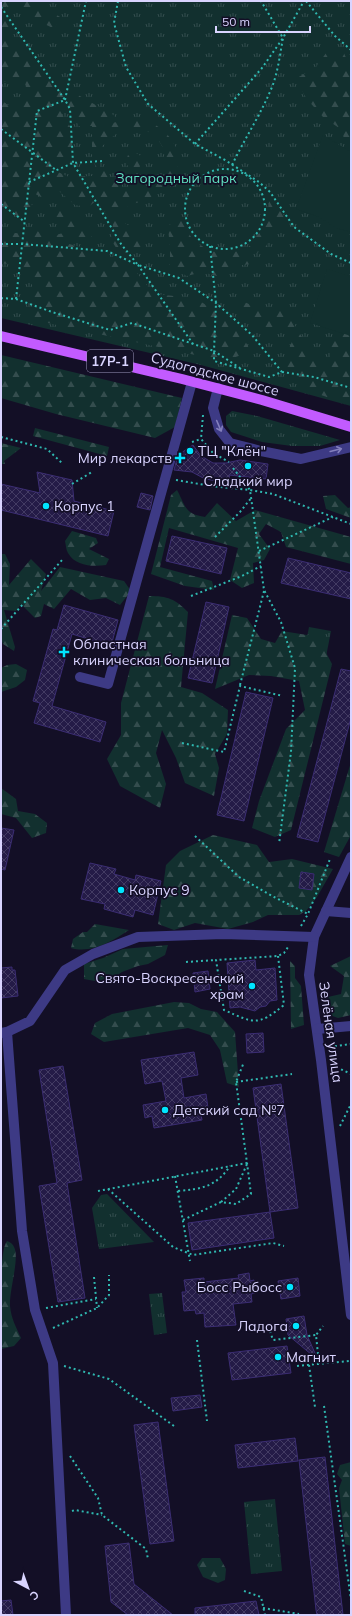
<svg xmlns="http://www.w3.org/2000/svg" width="352" height="1616" font-family="Mulish,sans-serif">
  <style>
    .grass { fill: url(#grass-tufts) }
    .forest { fill: url(#forest-firs); fill-rule: evenodd }
    .pitch { fill: #12302f }
    .building { fill: url(#building-cross-hatch); stroke: #3b2d73 }
    .lines { fill: none; stroke-linecap: round; stroke-linejoin: round }
    .path { stroke: #2fb8b0; stroke-width: 2; stroke-dasharray: 2 3; stroke-linecap: butt }
    .minor { stroke: #3d3a85; stroke-width: 10 }
    .major { stroke: #c25bff; stroke-width: 10 }
    .oneway { stroke: #837fbc }
    .poi-dot { fill: #00e5ff; stroke: #130f26; stroke-width: 1.5 }
    .labels { text-anchor: middle; stroke-width: 3.5; stroke-linejoin: round; paint-order: stroke }
    .shield { fill: #130f26; stroke: #9e99be; stroke-width: 1 }
    .shield-label { font-size: 13px; font-weight: bold; fill: #d9d4ff }
    .park-label { font-size: 14px; fill: #5fe0c0; stroke: #130f26 }
    .street-label { font-size: 14px; fill: #d9d4ff; stroke: #130f26 }
    .poi-label { font-size: 14px; fill: #d9d4ff; stroke: #130f26; text-anchor: start }
  </style>
  <defs>
    <pattern id="grass-tufts" width="24" height="20" patternUnits="userSpaceOnUse"><rect width="24" height="20" fill="#12302f"/><path d="M3 7l-1-3M5 7V3M7 7l1-3M15 17l-1-3M17 17v-4M19 17l1-3" fill="none" stroke="#344d4e"/></pattern>
    <pattern id="forest-firs" width="22" height="20" patternUnits="userSpaceOnUse"><rect width="22" height="20" fill="#12302f"/><path d="M5 1l3.5 6h-7zM16 11l3.5 6h-7z" fill="#344d4e"/></pattern>
    <pattern id="building-cross-hatch" width="8" height="8" patternUnits="userSpaceOnUse"><rect width="8" height="8" fill="#241b47"/><path d="M0 0l8 8M0 8l8-8" fill="none" stroke="#433b63"/></pattern>
  </defs>
  <rect width="100%" height="100%" fill="#130f26"/>
  <g class="grass">
    <path d="M1,1h350v405l-150,-41 -200,-47z"/>
    <path d="M232,411l25,5 83,24 -20,6h-28l-30,-4 -31,-10 -5,-7v-9z"/>
    <path d="M309,627l22,4 -6,31 -22,-4z"/>
    <path d="M107,1194l47,48 -55,7 -7,-41 9,-13z"/>
    <path d="M162,1293l5,40 -13,2 -5,-41z"/>
    <path d="M275,1499l7,72 -31,3 -7,-72z"/>
  </g>
  <g class="forest">
    <path d="M1,1h34l25,16 -5,12 -49,-23 7,34 58,51 44,25 -3,7c11,-2 20,-6 31,-3 19,4 39,25 35,45 -1,4 -4,8 -7,11l-9,-3c15,-37 -32,-63 -56,-29l-3,1 -4,7 1,15h4c11,27 36,29 55,10l6,9 -8,7 -12,8 -14,3 -15,13 25,17v14l-23,7 14,12 22,27 41,4 41,26 15,28 -28,9 -189,-41 -3,-52 -30,-5v-32l21,3 9,7 3,-11 18,6 11,-3 1,-4 -12,-13 2,-8h11l31,24 -12,12 -13,-8 -4,5 2,3 19,5 20,18 9,-18 -6,-9 2,-17 -17,-22 -8,6 -13,-2 -16,-14 -9,10 -19,-9 -3,5 8,17 -13,4 -13,-5 -7,8 -2,-1v-120l15,11 5,-1 6,-15 -2,-14 -8,-3 -16,5zM62,107l6,1 11,18h13v28l4,15 -3,7 -24,1 -11,-5v-12l8,5 13,-5 -10,-10 8,-14 -15,-21z"/>
    <path d="M329,49l14,2 8,18v83l-5,-3 -4,-19 -19,-13 -18,-20 -8,-19 19,-11z"/>
    <circle cx="134" cy="161" r="8"/>
    <path d="M269,201l8,6 13,16 -7,5 -15,7 -1,12 -10,6 -6,-1 -1,12 -29,4 -4,8 -15,-4 -15,4 -17,-9v-17l-2,-24 11,-8 4,4 9,17 17,12 16,2 21,-3c13,-15 23,-29 23,-49z"/>
    <path d="M232,297l17,7 18,13 10,-9 11,6 20,33 15,14 7,-4 -1,-17 16,-8 6,2v71l-42,-14 -7,-4 -19,-25 12,-27 -11,-9 -21,4 -21,-14z"/>
    <path d="M1,355l181,43 -7,29 -20,11 -99,-24 -55,-16z"/>
    <path d="M35,428l74,19 -2,9 -74,-20z"/>
    <path d="M1,443l20,5 -17,13 1,3h-4z"/>
    <path d="M177,490c9,17 8,24 28,27l12,-14 19,18 19,-11 96,27v27l-65,-17 -5,-15 -15,-8 -7,10 11,15 -6,11 -11,3 1,20 -12,5 -12,-8 8,-32 -69,-20 -9,39 52,14 2,9 -29,-4 -34,-12 20,-79z"/>
    <path d="M335,495l13,13 3,-1v11l-25,-9 -3,-13z"/>
    <path d="M72,531l24,7 2,5 -9,6 20,10 -3,6c-13,2 -31,1 -38,-12 -2,-3 -2,-8 -3,-12z"/>
    <path d="M1,554h4l5,10 -1,21 22,-26 15,15 -5,17 19,-24 64,14 7,10 -11,14 -14,-7 -16,2 -19,-11 -17,20 -10,-5 -3,12 -6,2 -14,-14 -5,7 -12,-1 11,37 -1,4 -11,-7 -2,-5z"/>
    <path d="M149,596c19,0 26,3 39,16l-7,75 21,6 26,17 -1,24 -12,20 4,14 -5,28 -29,-13 -9,-25 -14,-28 -6,23 10,31 -6,24 -40,-22 -13,-27 14,-24v-32z"/>
    <path d="M232,615l15,3 14,21 14,4 7,-12 25,4 14,8 11,21 -41,166 -16,7 -23,-9 7,-27 27,-72 19,-19 -6,-29 -28,-5 -22,-1 -34,14z"/>
    <path d="M16,664l11,6 -2,10 -9,7 -15,5v-24l6,-3z"/>
    <path d="M351,762v73l-12,22 -15,-5z"/>
    <path d="M1,788l15,11 2,12 17,3 12,9 -1,10 -14,5 -16,-20 -15,-4z"/>
    <path d="M213,835l44,10 12,17 23,-3 41,10 -16,28 -11,14 -7,4h-31l-15,7 -25,7 -33,-6 -21,7 -16,-6 8,-59 14,-14zM301,872l13,2 -2,16 -13,-2z"/>
    <path d="M95,924l34,6c-17,11 -37,24 -58,18l2,-9 10,-7h4z"/>
    <path d="M168,945l-3,10 -17,9 -10,2 -16,6 -17,11 -21,-4v-15l19,-6 20,-9z"/>
    <path d="M351,956v59l-13,3 -11,-4 -4,-9 5,-8 13,-3 3,-18 -14,-10z"/>
    <path d="M290,961l5,5v12l6,8 3,39 -13,4z"/>
    <path d="M174,1002l15,1 12,6 16,3 18,20 4,55 -12,-4 -7,-33 -10,-15 -22,-7 -84,14 -13,-8 4,-11 17,-9z"/>
    <path d="M7,1241c3,1 6,3 7,6 6,11 -5,43 -4,59 1,12 6,21 11,32l-7,8 -13,3 1,-31 -1,-8c0,-15 -1,-60 6,-69z"/>
    <path d="M351,1462v84l-6,-2 -6,-56 3,-8 -5,-6 3,-9z"/>
    <path d="M202,1558h18l6,11 -1,11 -7,3 -15,-6 -6,-12z"/>
  </g>
  <g class="pitch">
    <path d="M323,135l28,17v80l-15,-4 -17,-11 -23,-8z"/>
    <path d="M327,269l24,8v59l-41,-13z"/>
  </g>
  <g class="building">
    <path d="M193,445l8,11 12,7h13l14,-3 28,4 -2,15 -37,-4 1,5 -12,1 -13,-2 -13,-7 -18,-2 4,-15z"/>
    <path d="M37,472l35,8 2,21 40,10 -6,25 -107,-26v-26l39,9z"/>
    <path d="M141,493l12,3 -3,14 -13,-3z"/>
    <path d="M172,536l55,12 -6,26 -55,-13z"/>
    <path d="M288,558l63,15v26l-70,-16z"/>
    <path d="M206,602l23,5 -17,76 -24,-5z"/>
    <path d="M64,605l54,15 -7,26 -39,-12 -20,72 54,16 -6,20 -66,-19 6,-20 -7,-2 20,-72 4,1z"/>
    <path d="M341,669l10,2v47l-33,124 -21,-5z"/>
    <path d="M246,692l27,6 -29,123 -27,-6z"/>
    <path d="M1,828l13,2 -9,40 -4,-1z"/>
    <path d="M90,863l26,6 -2,5 21,6 1,-5 25,6 -8,34 -18,-5 -2,7 -29,-8 1,-5 -24,-5z"/>
    <path d="M301,872l13,2 -2,16 -13,-2z"/>
    <path d="M255,960l1,10 19,-2 2,32 -7,1 -4,5 -6,1 -5,4 -15,-4 -10,1 -3,-45z"/>
    <path d="M12,967v3h3l3,26 -17,2v-30z"/>
    <path d="M208,971l2,18 -15,3 -2,-19z"/>
    <path d="M263,1033l1,19 -17,1 -1,-19z"/>
    <path d="M194,1052l4,23 -17,3 3,20 22,-4 2,14 -8,1 2,11 -48,8 -2,-12 -7,2 -2,-13 23,-4 -4,-20 -17,3 -4,-24z"/>
    <path d="M63,1066l19,114 -15,3 18,115 -27,4 -19,-116 18,-3 -18,-113z"/>
    <path d="M281,1084l17,124 -28,4 4,26 -82,12 -4,-27 82,-11 -17,-124z"/>
    <path d="M249,1273l1,8 4,-1 1,13 -4,1 1,8 -19,2 3,21 -31,2 -1,-14 -8,1 -1,-4 -11,1 -2,-19h4l-2,-12 20,-2v4l35,-4 -1,-3z"/>
    <path d="M298,1278l2,18 -19,3 -3,-18z"/>
    <path d="M304,1316l3,19 11,25 -30,-25 -2,-16z"/>
    <path d="M287,1346l4,27 -59,7 -4,-27z"/>
    <path d="M200,1395l2,12 -29,4 -2,-13z"/>
    <path d="M158,1422l16,119 -24,3 -16,-119z"/>
    <path d="M295,1438l3,23 -60,7 -3,-23z"/>
    <path d="M325,1457l18,158h-26l-1,-5 -17,-150z"/>
    <path d="M129,1543l5,41 39,31h-45l-17,-13 -6,-56z"/>
    <path d="M11,1600l2,15h-12v-14z"/>
    <path d="M256,1601l3,14h-64v-7z"/>
  </g>
  <g class="lines">
    <g class="path">
      <path d="M118,1l-4,22 12,44 22,37 47,40 30,16 34,22 11,10 24,35 37,27 20,9"/>
      <path d="M306,1l29,35 16,14"/>
      <path d="M1,7l64,93 5,9 3,54 48,81 17,21 41,13 37,25 36,32 30,37"/>
      <path d="M65,100l21,-99"/>
      <path d="M1,129l55,41"/>
      <path d="M195,144l67,-76 21,-30 21,-37"/>
      <path d="M232,165c13,-27 29,-51 40,-78 6,-15 8,-33 11,-49l-22,-37"/>
      <circle cx="225" cy="209" r="40"/>
      <path d="M29,182l44,-19 29,-2"/>
      <path d="M1,204l24,18"/>
      <path d="M1,244h21l85,7 31,14 55,79"/>
      <path d="M210,246l6,57 -2,48 26,17"/>
      <path d="M1,298l15,1 36,13 58,18 22,-7 82,28v10l55,16 13,-5 32,5 37,11"/>
      <path d="M16,299l21,-188 28,-11"/>
      <path d="M203,415l-2,24 12,14 16,9"/>
      <path d="M1,437l46,12 16,15"/>
      <path d="M192,442l9,-3"/>
      <path d="M233,468l17,22 14,100 17,32 14,46 -4,84 -12,92"/>
      <path d="M176,480l35,6 39,4 23,4 78,30"/>
      <path d="M72,484l20,-12"/>
      <path d="M215,537l25,-25 12,-15"/>
      <path d="M259,551l74,-34"/>
      <path d="M191,596l51,-20 19,-10"/>
      <path d="M1,629l61,-69"/>
      <path d="M240,685l24,-94"/>
      <path d="M182,743l42,9 16,-66 43,10"/>
      <path d="M195,836l44,41 35,20 34,17"/>
      <path d="M301,926l7,-12 22,-55"/>
      <path d="M278,956l6,49c-27,22 -30,18 -60,5l-8,-50 62,-4 6,-3 4,-6"/>
      <path d="M186,962l30,-2"/>
      <path d="M330,1047l21,-3"/>
      <path d="M332,1065l19,9"/>
      <path d="M236,1082l56,-8"/>
      <path d="M340,1126l11,-22"/>
      <path d="M175,1176l15,85"/>
      <path d="M108,1189l65,58 20,8 80,-12 11,3"/>
      <path d="M98,1191l149,-28 -11,-81 8,-20"/>
      <path d="M178,1191c23,-2 38,-4 52,-25"/>
      <path d="M221,1202l15,-13 11,-25"/>
      <path d="M183,1220l38,-18 15,2 15,-10 -4,-31"/>
      <path d="M94,1277l3,31"/>
      <path d="M46,1308l50,-9"/>
      <path d="M53,1328l44,-20 12,-13v-20"/>
      <path d="M270,1331l3,9 43,-5"/>
      <path d="M197,1340l10,81"/>
      <path d="M319,1364l-3,-29 7,-9"/>
      <path d="M309,1365l6,42"/>
      <path d="M64,1366l45,13 65,47"/>
      <path d="M297,1366l52,-5"/>
      <path d="M324,1406l27,194"/>
      <path d="M70,1456l28,42 4,17 44,34 2,10"/>
      <path d="M72,1511l3,-1 27,5"/>
      <path d="M244,1591l17,6 4,18"/>
      <path d="M263,1608l36,6"/>
    </g>
    <g class="minor">
      <path d="M218,388l-5,20 6,21 11,14 31,8 40,8 50,-12"/>
      <path d="M80,677l28,7 84,-302"/>
      <path d="M351,857l-37,80 -5,38 12,85 30,255"/>
      <path d="M326,911l25,2"/>
      <path d="M317,1029l34,-3"/>
      <path d="M7,1032l15,199 13,79 18,53 13,252"/>
      <path d="M1,1033l6,-1 23,-11 35,-51 28,-16 45,-17 85,-3 91,3"/>
    </g>
    <path class="major" d="M1,336l181,43 80,21 89,27"/>
  </g>
  <defs><path id="oneway-shaft" d="M-6 0H5M1.5-3L5.5 0L1.5 3" fill="none" stroke-width="1.6" stroke-linecap="round" stroke-linejoin="round"/></defs>
  <g class="oneway">
    <use href="#oneway-shaft" transform="translate(219 426) rotate(67)"/>
    <use href="#oneway-shaft" transform="translate(336 450) rotate(-14)"/>
  </g>
  <g class="poi-dot">
    <circle cx="190" cy="451" r="4"/>
    <path d="M178 452h4v4h4v4h-4v4h-4v-4h-4v-4h4z"/>
    <circle cx="248" cy="466" r="4"/>
    <circle cx="46" cy="506" r="4"/>
    <path d="M62 646h4v4h4v4h-4v4h-4v-4h-4v-4h4z"/>
    <circle cx="121" cy="890" r="4"/>
    <circle cx="252" cy="986" r="4"/>
    <circle cx="165" cy="1110" r="4"/>
    <circle cx="290" cy="1287" r="4"/>
    <circle cx="296" cy="1326" r="4"/>
    <circle cx="278" cy="1357" r="4"/>
  </g>
  <g class="labels">
    <rect class="shield" x="87" y="350" width="46" height="22" rx="3"/>
    <g class="shield-label">
      <text x="110" y="366">17Р-1</text>
    </g>
    <g class="park-label">
      <text x="176" y="183">Загородный парк</text>
    </g>
    <g class="street-label">
      <text transform="translate(215 374) rotate(15)" y="5">Судогодское шоссе</text>
      <text transform="translate(331 1032) rotate(82)" y="5">Зелёная улица</text>
    </g>
    <g class="poi-label">
      <text x="198" y="456">ТЦ "Клён"</text>
      <text x="172" y="463" text-anchor="end">Мир лекарств</text>
      <text x="248" y="486" text-anchor="middle">Сладкий мир</text>
      <text x="54" y="511">Корпус 1</text>
      <text x="73" y="649">Областная<tspan x="73" dy="16">клиническая больница</tspan></text>
      <text x="129" y="895">Корпус 9</text>
      <text x="244" y="983" text-anchor="end">Свято-Воскресенский<tspan x="244" dy="16">храм</tspan></text>
      <text x="173" y="1115">Детский сад №7</text>
      <text x="282" y="1292" text-anchor="end">Босс Рыбосс</text>
      <text x="288" y="1331" text-anchor="end">Ладога</text>
      <text x="286" y="1362">Магнит</text>
    </g>
  </g>
  <rect width="352" height="1616" fill="none" stroke="#d9d4ff" stroke-width="4"/>
  <g transform="translate(28 1588) rotate(139)" stroke="#130f26" stroke-width="3" paint-order="stroke">
  <path d="M0-3L7 15L0 10L-7 15Z" fill="#d9d4ff"/>
  <text y="-6" font-size="11" font-weight="bold" text-anchor="middle" fill="#d9d4ff">С</text>
  </g>
  <path d="M216 26v6h94v-6" fill="none" stroke="#d9d4ff" stroke-width="2"/>
  <text x="222" y="26" font-size="12" fill="#d9d4ff" stroke="#130f26" stroke-width="3" paint-order="stroke">50 m</text>
</svg>
